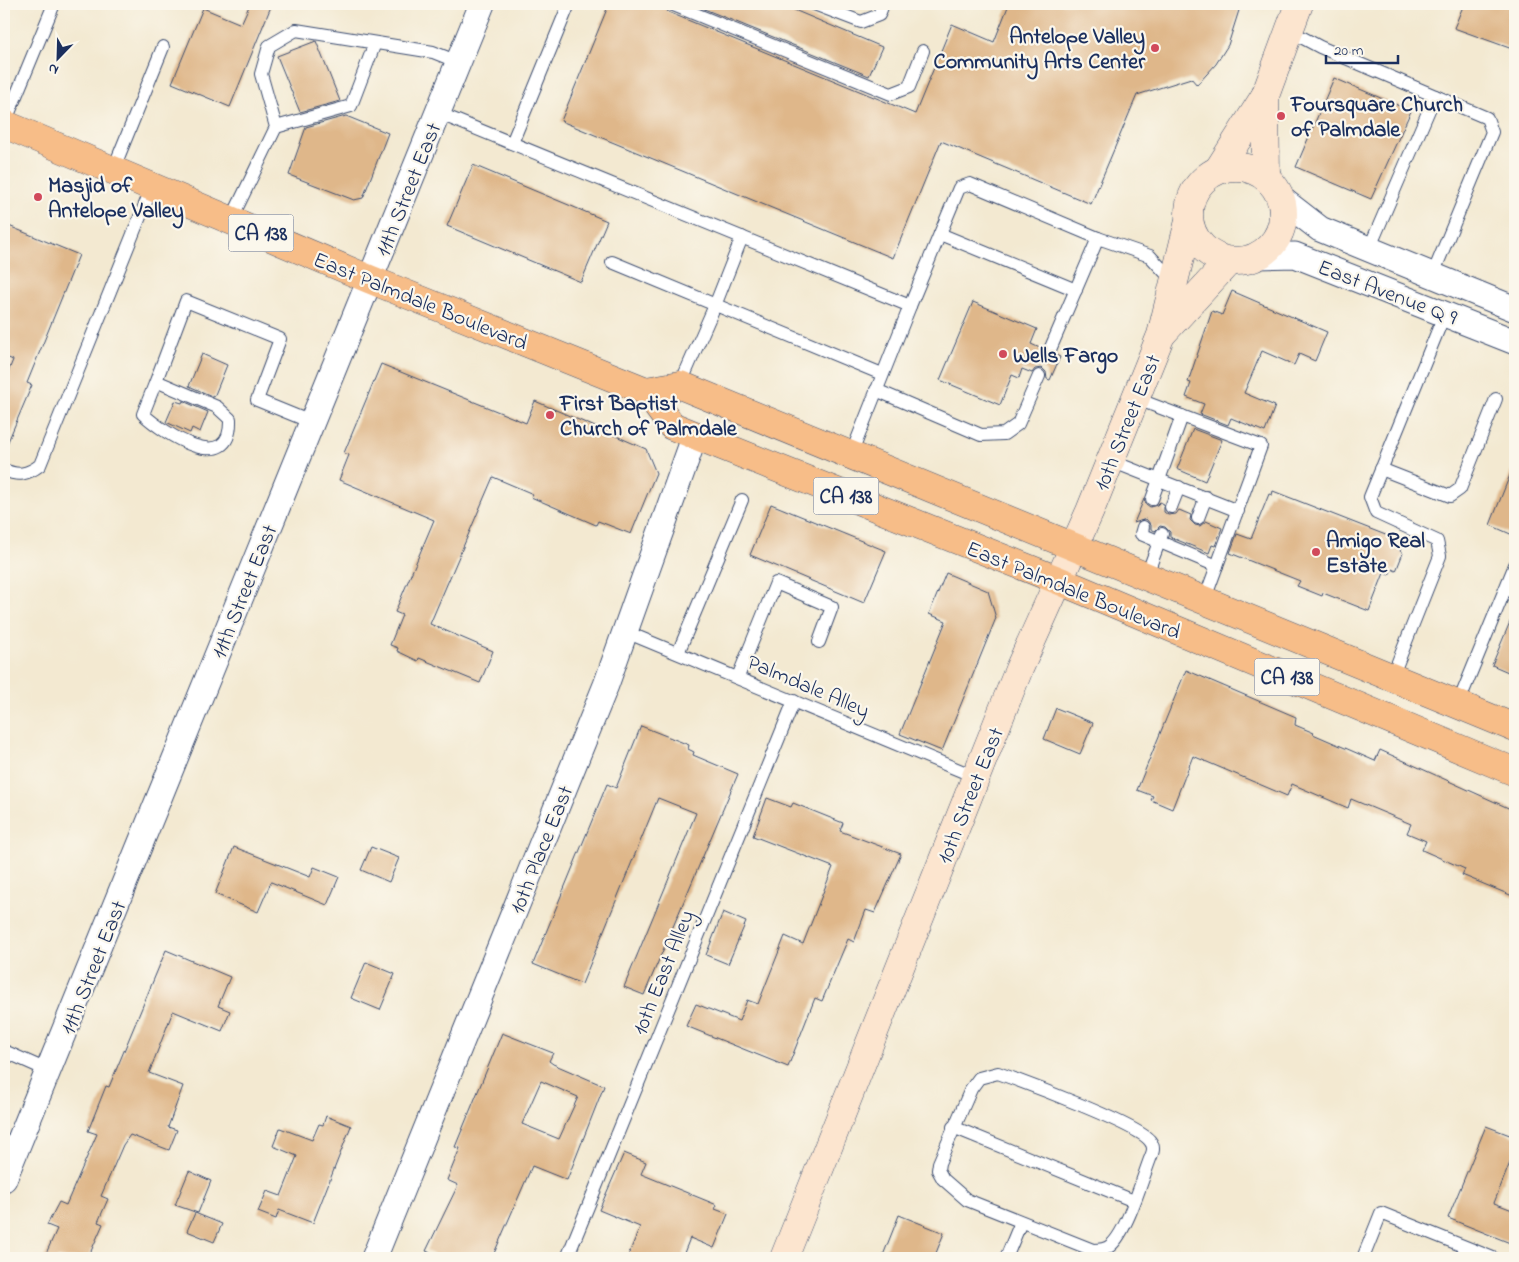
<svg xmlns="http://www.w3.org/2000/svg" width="1519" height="1262" font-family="'Indie Flower',sans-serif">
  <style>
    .building { fill: #dfb78a; fill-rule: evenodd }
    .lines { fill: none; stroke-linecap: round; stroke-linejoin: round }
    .lane-casing { stroke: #3b4b6f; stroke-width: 14 }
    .street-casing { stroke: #3b4b6f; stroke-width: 27 }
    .secondary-casing { stroke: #3b4b6f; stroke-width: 29 }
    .highway-casing { stroke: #3b4b6f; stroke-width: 29 }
    .lane { stroke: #fff; stroke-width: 12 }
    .street { stroke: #fff; stroke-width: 25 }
    .secondary { stroke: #fce5cf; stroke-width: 28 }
    .highway { stroke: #f7bd88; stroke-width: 28 }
    .poi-dot { fill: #d1495b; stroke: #fbf7ec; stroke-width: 2 }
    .labels { text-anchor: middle; stroke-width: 4.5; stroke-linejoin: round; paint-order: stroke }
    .shield { fill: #fbf7ec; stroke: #5e6b89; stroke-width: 1 }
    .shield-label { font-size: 21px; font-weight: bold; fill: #1b2f5e }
    .poi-label { font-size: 22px; font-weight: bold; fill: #1b2f5e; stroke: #fbf7ec; text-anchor: start }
    .street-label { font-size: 22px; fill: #1b2f5e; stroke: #fbf7ec }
  </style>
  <rect width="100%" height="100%" fill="#fbf7ec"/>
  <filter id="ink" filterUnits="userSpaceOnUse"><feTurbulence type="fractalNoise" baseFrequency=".02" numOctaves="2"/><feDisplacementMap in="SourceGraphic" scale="10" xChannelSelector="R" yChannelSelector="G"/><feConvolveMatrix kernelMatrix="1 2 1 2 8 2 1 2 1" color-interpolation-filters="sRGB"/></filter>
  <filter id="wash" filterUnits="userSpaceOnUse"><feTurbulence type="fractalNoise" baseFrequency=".0096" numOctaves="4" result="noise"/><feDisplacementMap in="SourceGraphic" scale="20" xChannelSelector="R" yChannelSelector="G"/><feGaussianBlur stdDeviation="1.12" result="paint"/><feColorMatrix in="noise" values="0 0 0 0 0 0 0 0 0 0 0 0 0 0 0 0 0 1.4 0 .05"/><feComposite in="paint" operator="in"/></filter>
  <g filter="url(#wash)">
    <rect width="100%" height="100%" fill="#f3e9d1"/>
    <g id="blocks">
      <g class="building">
        <path d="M250,4h22l-42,103 -58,-24 31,-75 38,16z"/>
        <path d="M609,4h54l5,8 247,102 37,-90 42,18 15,-38h232l-13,41 -12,19 -19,21 -6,-7 -54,17 -46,109 -150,-63 -48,117 -332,-137z"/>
        <path d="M692,4h88l102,43 -13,29z"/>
        <path d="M1464,4h51v46l-61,-22z"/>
        <path d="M316,41l24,60 -40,11 -23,-56z"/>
        <path d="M1334,78l77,33 -40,88 -75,-32z"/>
        <path d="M346,116l42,17 -25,65 -9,2 -65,-25 17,-48z"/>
        <path d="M473,165l134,56 -26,61 -134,-56z"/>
        <path d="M4,224l75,31 -52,128 5,2 -28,66v-69l9,-22 -9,-4z"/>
        <path d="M1232,291l95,41 -12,29 -16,-7 -5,11 -32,-14 -18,42 31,13 -10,26 -34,-14 -3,7 -28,-11 4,-10 -18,-7 5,-14 -3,-1 24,-71 10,4z"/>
        <path d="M973,302l64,27 -6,15 11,5v7l4,4 7,-1 3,-4 4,2 -10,23 -3,-1 -1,-7 -4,-4 -7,1 -3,4 -10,-4 -3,9 -7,-3 -12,30 -60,-25z"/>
        <path d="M202,354l25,11 -13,32 -25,-11z"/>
        <path d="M381,364l145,59 9,-22 111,48 10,24 -25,61 -33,-13 -2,4 -65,-28 2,-3 -40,-17 -63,147 63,27 -13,32 -61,-25 -1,3 -21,-10 1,-3 -8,-3 12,-30 -7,-3 39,-92 -95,-40 10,-25 -5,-2z"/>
        <path d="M175,401l7,2 1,-2 25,11 -8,20 -8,-4 -2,5 -24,-11z"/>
        <path d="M1193,429l29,11 -17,41 -28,-12z"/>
        <path d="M1514,465h1v71l-25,-11z"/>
        <path d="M1273,491l128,50 -1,10 3,2 -7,18 -4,-2 -3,6 -5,-2 -15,38 -46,-18 -1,3 -25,-10 3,-5 -70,-28 7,-19 14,5 18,-45 3,1z"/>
        <path d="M1144,499l2,5 4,3 7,-2 3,-3 4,2v8l4,3 8,-1 3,-4 12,5 -1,5 5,5 5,1 6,-5 16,7 -7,18 -3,-1 -3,8 -39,-16v-5l-5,-5 -5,-1 -5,5 -4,-2v-4l-5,-6 -12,4z"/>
        <path d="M771,504l115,47 -22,52 -114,-48z"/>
        <path d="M946,573l42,18 8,27 -54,133 -42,-17 46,-113 -17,-7z"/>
        <path d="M1515,610v65l-23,-10z"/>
        <path d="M1186,670l110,47 -1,8 19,8 -1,1 62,27 5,-11 135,61v86l-53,-22 3,-6 -43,-19 4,-9 -19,-8 4,-9 -60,-25 -3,9 -56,-24 -5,12 -94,-40 -21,53 -21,-9 2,-4 -16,-6z"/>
        <path d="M1056,708l37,15 -13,31 -36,-15z"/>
        <path d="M641,726l48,19 -1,4 6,3 -1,3 45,19 -94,221 -20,-8 72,-174 -38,-15 -76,186 -49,-20 74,-180 9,4z"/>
        <path d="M767,798l24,9 2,-4 50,20 -3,8 61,23 -26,59 -9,-3 -12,32 -6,-3 -26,62 -7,-3 -27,69 -102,-41 10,-22 43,17 8,-21 11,4 27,-68 18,8 30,-77 -80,-31z"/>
        <path d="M234,847l76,30 4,-10 25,10 -12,28 -56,-23 -13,30 -43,-18z"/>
        <path d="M371,847l28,11 -10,24 -28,-12z"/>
        <path d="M723,912l23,10 -18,42 -22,-9z"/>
        <path d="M166,950l64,27 -12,29 12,5 -8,20 -49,-20 -24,62 34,13 -15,41 9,3 -8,20 -39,-15 -7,10 -22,51 7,3 -10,23 5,2 -15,34h-44l13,-29 -10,-4 12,-23 7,3 31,-71 -9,-3 18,-45 3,1z"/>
        <path d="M366,962l29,12 -15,36 -29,-12z"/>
        <path d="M502,1033l51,20 -4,8 4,3 51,22 -37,94 -35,-14 -40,92h-50l-16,-7 32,-66 -11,-5 13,-32 -5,-1zM541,1081l37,16 -19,42 -37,-15z"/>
        <path d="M326,1116l25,10 -38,97 -34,-13 -3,9 -18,-7 9,-21 14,5 16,-40 -24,-10 7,-18 32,12 7,-16 4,1z"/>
        <path d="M1486,1126l29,11v13l-21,53 21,8v34l-67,-27z"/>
        <path d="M624,1153l22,9 -5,12 76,31 -2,4 13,5 -14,34 -24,-10 -8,20h-55l13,-31 -41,-17z"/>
        <path d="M189,1171l22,10 -13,32 -23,-8z"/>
        <path d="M195,1213l27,11 -8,18 -27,-11z"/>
        <path d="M899,1215l45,18 -10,25h-52z"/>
      </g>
    </g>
  </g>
  <g filter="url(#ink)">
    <use href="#blocks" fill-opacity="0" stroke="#3b4b6f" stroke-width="1"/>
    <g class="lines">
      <g class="lane-casing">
        <g id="lane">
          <path d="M671,4l220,90 18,-7 14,-36"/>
          <path d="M814,4l47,18 18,-7 4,-11"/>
          <path d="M1288,30l32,17 167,71 5,14 -59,142"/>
          <path d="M438,113l472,193 49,-118 11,-4 128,54 52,18 23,25"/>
          <path d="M4,125l50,-121"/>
          <path d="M276,127l75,-21 24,-63"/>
          <path d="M512,143l57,-139"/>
          <path d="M113,170l50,-123"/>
          <path d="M231,220l45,-93 -15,-53 8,-28 27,-16 137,22 25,10"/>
          <path d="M940,234l136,56"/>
          <path d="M1369,249l66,-153"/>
          <path d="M612,262l270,112"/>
          <path d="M1049,352l49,-114"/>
          <path d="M156,381l-13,33c20,19 89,64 87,5l-13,-12 -61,-26 30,-80 94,38 -23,61 54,22"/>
          <path d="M680,385l36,-82 26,-66"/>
          <path d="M876,390l105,45 23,-1 14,-10 21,-48"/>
          <path d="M1137,399l124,47 -57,155"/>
          <path d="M851,455l59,-149"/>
          <path d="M1111,461l127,50"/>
          <path d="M1381,469l69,27 10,-7 36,-90"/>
          <path d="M4,470c14,6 23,5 36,-5l112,-278"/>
          <path d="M1152,499l30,-83"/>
          <path d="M1171,507l8,-20"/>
          <path d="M1198,518l8,-21"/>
          <path d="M1143,527l-2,7 76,32"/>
          <path d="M1146,577l16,-43"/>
          <path d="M626,632l350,145"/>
          <path d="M678,653l64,-153"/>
          <path d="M738,677l38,-94 56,24 -13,35"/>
          <path d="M1392,677l48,-121 -3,-15 -61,-28 -6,-16 75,-184"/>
          <path d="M1458,704l57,-139"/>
          <path d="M4,1051l45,20"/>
          <path d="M998,1073c25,9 141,52 152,68 5,6 3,11 0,18 -8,21 -23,72 -39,86 -5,5 -12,5 -18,5l-126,-50 -24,-21 -5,-9 1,-7 32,-74 8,-11z"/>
          <path d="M953,1127l181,74"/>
          <path d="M567,1258l227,-557"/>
          <path d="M1006,1258l15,-36"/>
          <path d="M1363,1258l18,-45 112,45"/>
        </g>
      </g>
      <g class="street-casing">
        <g id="street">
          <path d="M1280,198l40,31 195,80"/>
          <path d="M1258,256l37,-1 220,87"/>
          <path d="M4,1179l478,-1175"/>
          <path d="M374,1258l232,-573 89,-250"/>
        </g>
      </g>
      <g class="secondary-casing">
        <g id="secondary">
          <path d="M1265,96l1,81"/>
          <circle cx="1236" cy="214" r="47"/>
          <path d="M1220,167l45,-71 34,-92"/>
          <path d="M1162,334l67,-73"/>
          <path d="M784,1258l235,-589 71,-158 71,-176 28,-114"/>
        </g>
      </g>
      <g class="highway-casing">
        <g id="highway">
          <path d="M4,124l365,155 277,112 26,35 388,155 455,191"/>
          <path d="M646,391l34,-6 835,343"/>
        </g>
      </g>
      <use href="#lane" class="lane"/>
      <use href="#street" class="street"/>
      <use href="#secondary" class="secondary"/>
      <use href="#highway" class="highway"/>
    </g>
  </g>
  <g class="poi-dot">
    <circle cx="1155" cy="48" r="5"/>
    <circle cx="1281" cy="116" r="5"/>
    <circle cx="38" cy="197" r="5"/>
    <circle cx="1003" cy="354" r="5"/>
    <circle cx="550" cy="415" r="5"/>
    <circle cx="1316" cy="552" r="5"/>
  </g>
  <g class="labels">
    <g class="shield">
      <rect x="228.5" y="214.5" width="65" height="37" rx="4"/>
      <rect x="813.5" y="477.5" width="65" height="37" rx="4"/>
      <rect x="1254.5" y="658.5" width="65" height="37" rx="4"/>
    </g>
    <g class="shield-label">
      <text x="261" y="240">CA 138</text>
      <text x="846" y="503">CA 138</text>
      <text x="1287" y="684">CA 138</text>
    </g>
    <g class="poi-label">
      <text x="1145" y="43" text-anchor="end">Antelope Valley<tspan x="1145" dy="25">Community Arts Center</tspan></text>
      <text x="1291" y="111">Foursquare Church<tspan x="1291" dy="25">of Palmdale</tspan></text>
      <text x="48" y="192">Masjid of<tspan x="48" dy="25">Antelope Valley</tspan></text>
      <text x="1013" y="362">Wells Fargo</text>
      <text x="560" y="410">First Baptist<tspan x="560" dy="25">Church of Palmdale</tspan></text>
      <text x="1326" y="547">Amigo Real<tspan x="1326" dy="25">Estate</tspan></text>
    </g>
    <g class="street-label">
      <text transform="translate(407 189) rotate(-68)" y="8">11th Street East</text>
      <text transform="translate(1388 291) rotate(21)" y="8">East Avenue Q 9</text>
      <text transform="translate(421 300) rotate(22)" y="8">East Palmdale Boulevard</text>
      <text transform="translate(1126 422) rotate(-68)" y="8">10th Street East</text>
      <text transform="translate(1074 589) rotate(22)" y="8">East Palmdale Boulevard</text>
      <text transform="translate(243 591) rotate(-68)" y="8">11th Street East</text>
      <text transform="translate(809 685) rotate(23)" y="8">Palmdale Alley</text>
      <text transform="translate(969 795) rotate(-68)" y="8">10th Street East</text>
      <text transform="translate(540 849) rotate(-68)" y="8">10th Place East</text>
      <text transform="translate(92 967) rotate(-68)" y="8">11th Street East</text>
      <text transform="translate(662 972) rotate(-68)" y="8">10th East Alley</text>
    </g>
  </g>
  <rect width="1519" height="1262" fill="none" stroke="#fbf7ec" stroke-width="20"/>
  <g transform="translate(58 58) rotate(203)" stroke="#fbf7ec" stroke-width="4" paint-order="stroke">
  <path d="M0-4L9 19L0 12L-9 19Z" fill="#1b2f5e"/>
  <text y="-8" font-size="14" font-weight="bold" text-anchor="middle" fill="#1b2f5e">N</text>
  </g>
  <path d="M1326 55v8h72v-8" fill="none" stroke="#1b2f5e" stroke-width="2.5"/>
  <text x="1334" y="55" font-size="15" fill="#1b2f5e" stroke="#fbf7ec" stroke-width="4" paint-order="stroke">20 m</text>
</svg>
